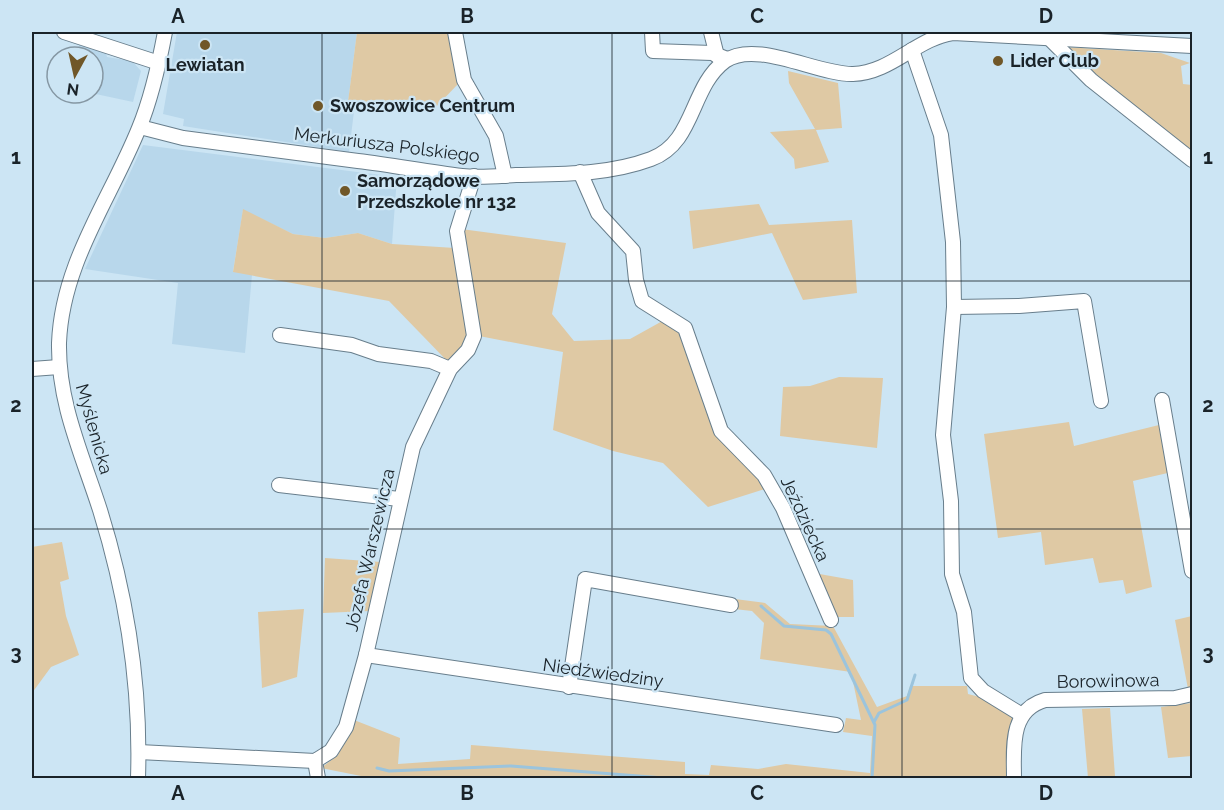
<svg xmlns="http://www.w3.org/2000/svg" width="1224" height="810" font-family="Raleway,sans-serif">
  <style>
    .built { fill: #b8d7eb }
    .green { fill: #dfc9a4 }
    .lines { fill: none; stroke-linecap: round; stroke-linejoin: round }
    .stream { stroke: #9bc4dd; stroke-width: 3 }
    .minor-casing { stroke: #687e8c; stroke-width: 16 }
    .minor { stroke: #fff; stroke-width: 14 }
    .grid { fill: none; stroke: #1a2329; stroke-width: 1.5; stroke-opacity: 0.55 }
    .poi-dot { fill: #705728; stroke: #cce5f4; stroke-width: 2 }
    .labels { text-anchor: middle; stroke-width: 4.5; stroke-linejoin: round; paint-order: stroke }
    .poi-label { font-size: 18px; font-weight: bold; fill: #1a2329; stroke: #cce5f4; text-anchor: start }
    .street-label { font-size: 18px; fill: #1a2329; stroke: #cce5f4 }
    .neatline { fill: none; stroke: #1a2329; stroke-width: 2 }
    .grid-label { font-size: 20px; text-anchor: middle; font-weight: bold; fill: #1a2329 }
  </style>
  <rect width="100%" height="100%" fill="#cce5f4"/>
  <g class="built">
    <path d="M177,32h180l-9,70 7,1 -6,49 -166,-26 1,-7 -21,-5z"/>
    <path d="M79,45l27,8 1,4 25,4 9,10 -8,31 -42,-9h2v-36h-16z"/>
    <path d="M143,145l254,32 -5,67 -34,-11 -33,5 -32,-4 -50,-24 -10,61 19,4 -7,78 -73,-9 6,-61 -93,-14z"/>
  </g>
  <g class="green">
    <path d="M357,32h95l7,51 -26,27 -85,-8z"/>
    <path d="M1065,47l96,6 29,10 -9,3 2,18 9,1v71l-102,-81z"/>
    <path d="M788,71l50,12 4,45 -26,2 13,32 -34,7 -1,-10 -24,-27 45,-3 -26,-46z"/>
    <path d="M759,204l10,21 83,-5 5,73 -54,7 -31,-67 -79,16 -4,-38z"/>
    <path d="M243,209l50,25 32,4 33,-5 34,11 63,4 14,89 -18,28 -62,-64 -156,-29z"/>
    <path d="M461,229l105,14 -14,71 22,27 56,-2 36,-20 16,11 34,103 52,55 -60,19 -45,-44 -50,-12 -60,-21 10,-78 -84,-16z"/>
    <path d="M839,377l44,1 -6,70 -97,-12 3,-49 27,-1z"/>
    <path d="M1069,422l5,24 89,-22 9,48 -39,9 19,106 -26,7 -3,-14 -24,3 -6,-25 -48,7 -4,-33 -43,6 -14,-104z"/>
    <path d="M62,542l7,37 -9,3 6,34 13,39 -28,12 -19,26v-102l2,-1 -2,-43z"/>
    <path d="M325,558l56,4 -11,49 -47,2z"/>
    <path d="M814,573l39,7 1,37h-21z"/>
    <path d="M735,599l30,4 25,21 43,2 44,81 30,-11 3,-10h57l1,8 23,6 23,17 -5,61h-638l-50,-10 17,-13 16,-35 46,18 -2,26 72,-5 1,-14 214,17v12l24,1 2,-10 47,4 28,-5 84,9 2,-37 -29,-4 3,-14 15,2 -10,-48 -91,-13 4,-36 -12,-12 -18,-2z"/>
    <path d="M304,609l-7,68 -35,11 -4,-76z"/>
    <path d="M1192,616v72l-4,1 -13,-69z"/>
    <path d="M1192,703v53l-24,2 -7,-51z"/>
    <path d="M1110,708l5,68 -27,2 -6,-69z"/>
  </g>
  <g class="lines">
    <g class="stream">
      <path d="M761,606l23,20 42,4 5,4 44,91 -3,53"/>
      <path d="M874,722l5,-9 28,-13 8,-25"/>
      <path d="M377,768l12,3 122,-5 153,12"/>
    </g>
    <g class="minor-casing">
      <g id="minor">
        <path d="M64,32l95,31"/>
        <path d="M455,32l9,48 32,56 9,40"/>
        <path d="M652,32l1,19 59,2 15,6"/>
        <path d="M711,32l6,24"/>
        <path d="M1049,35v3l42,42 101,80"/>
        <path d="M912,50l29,85 12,107 1,65 -11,128 8,66 1,73 12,38 7,66 12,13 39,24"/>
        <path d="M140,127l43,11c58,8 117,15 175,23 35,4 69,11 104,15 17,2 36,0 54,-1 45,-1 92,0 135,-16 44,-16 39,-72 74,-98 31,-22 93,14 128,13 38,-1 64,-36 100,-41l239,13"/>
        <path d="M580,172l18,41 35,38 3,29 6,21 43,27 36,103 43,44 19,33 48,112"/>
        <path d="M954,307l65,-1 65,-5 17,100"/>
        <path d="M280,335l72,10 26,9 53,7 19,8"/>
        <path d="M32,369l27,-2"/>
        <path d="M1162,400l30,171"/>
        <path d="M279,485l120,14"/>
        <path d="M366,655l470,70"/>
        <path d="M569,687l16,-108 146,26"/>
        <path d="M139,752l176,9 16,-10 15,-24 20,-72 47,-208 37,-78 18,-19 6,-14 -17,-105 17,-55"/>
        <path d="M315,761l3,17"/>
        <path d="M138,778c3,-91 -11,-181 -38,-268 -18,-56 -42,-107 -41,-167 3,-80 51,-143 80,-215 13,-31 20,-64 26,-96"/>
        <path d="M1014,778c0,-29 -5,-68 31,-78l130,-2 17,-4"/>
      </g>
    </g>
    <use href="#minor" class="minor"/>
  </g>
  <path class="grid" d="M322,32v746M612,32v746M902,32v746M32,281h1160M32,529h1160"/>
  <g class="poi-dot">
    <circle cx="205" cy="45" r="6"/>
    <circle cx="998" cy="61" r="6"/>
    <circle cx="318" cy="106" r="6"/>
    <circle cx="345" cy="191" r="6"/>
  </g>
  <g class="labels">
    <g class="poi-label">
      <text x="1010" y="67">Lider Club</text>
      <text x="205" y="71" text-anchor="middle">Lewiatan</text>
      <text x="330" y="112">Swoszowice Centrum</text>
      <text x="357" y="187">Samorządowe<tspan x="357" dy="21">Przedszkole nr 132</tspan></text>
    </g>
    <g class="street-label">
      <text transform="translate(387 145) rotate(7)" y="6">Merkuriusza Polskiego</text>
      <text transform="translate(94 429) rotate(74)" y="6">Myślenicka</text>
      <text transform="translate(805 519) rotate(65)" y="6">Jeździecka</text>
      <text transform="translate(370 550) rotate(-77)" y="6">Józefa Warszewicza</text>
      <text transform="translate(603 673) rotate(8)" y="6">Niedźwiedziny</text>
      <text transform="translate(1108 681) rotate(-1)" y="6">Borowinowa</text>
    </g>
  </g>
  <rect width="1224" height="810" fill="none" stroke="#cce5f4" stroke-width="66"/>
  <g transform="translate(75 75) rotate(188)"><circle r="28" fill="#cce5f4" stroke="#8597a3" stroke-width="1.5"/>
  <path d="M0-4.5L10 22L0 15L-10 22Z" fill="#705728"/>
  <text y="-9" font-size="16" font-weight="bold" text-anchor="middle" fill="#1a2329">N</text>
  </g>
  <rect x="33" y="33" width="1158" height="744" class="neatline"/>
  <g class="grid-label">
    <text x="178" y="23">A</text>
    <text x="467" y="23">B</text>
    <text x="757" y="23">C</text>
    <text x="1046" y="23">D</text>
    <text x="16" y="164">1</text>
    <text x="1208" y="164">1</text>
    <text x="16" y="412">2</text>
    <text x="1208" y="412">2</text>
    <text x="16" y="660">3</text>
    <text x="1208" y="660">3</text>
    <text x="178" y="800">A</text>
    <text x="467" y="800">B</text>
    <text x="757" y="800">C</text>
    <text x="1046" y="800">D</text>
  </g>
</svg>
